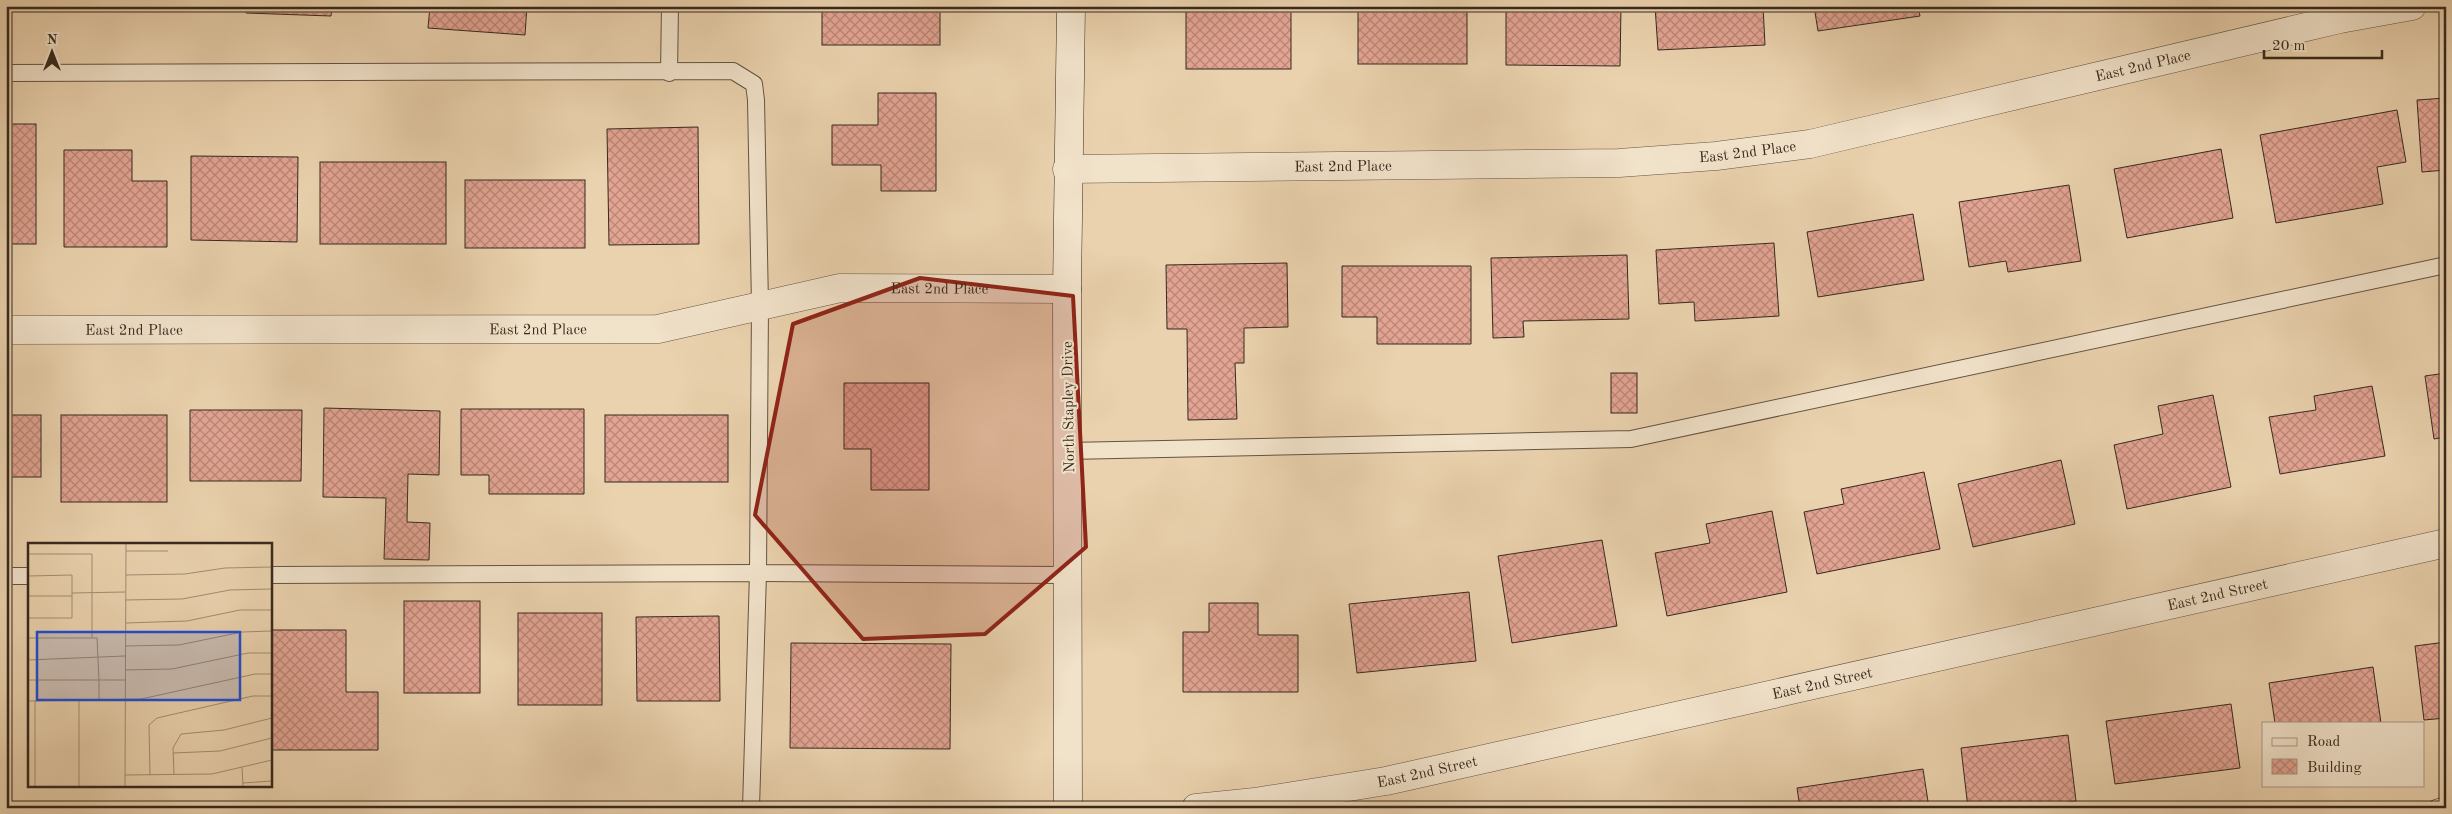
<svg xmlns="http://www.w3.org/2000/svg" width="2452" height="814" font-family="'Old Standard TT',serif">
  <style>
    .building { fill: url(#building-cross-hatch); stroke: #37291e }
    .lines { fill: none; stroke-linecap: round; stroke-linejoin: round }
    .service-casing { stroke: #645342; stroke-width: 18 }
    .minor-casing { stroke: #645342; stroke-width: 29 }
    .secondary-casing { stroke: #37291e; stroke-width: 29 }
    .service { stroke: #f1e2ca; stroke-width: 16 }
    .minor { stroke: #f1e2ca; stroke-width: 28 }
    .secondary { stroke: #f1e2ca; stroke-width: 28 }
    .marked { fill: #8f2418; fill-opacity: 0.2; stroke: #8f2418; stroke-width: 4; stroke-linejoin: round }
    .labels { text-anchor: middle; stroke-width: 4; stroke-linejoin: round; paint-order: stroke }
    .street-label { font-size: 15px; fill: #37291e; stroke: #f1e2ca }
    .inset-road { fill: none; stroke: #a28e74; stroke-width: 1 }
    .view { fill: #1d4ed8; fill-opacity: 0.15; stroke: #1d4ed8; stroke-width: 2.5 }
    .inset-edge { fill: none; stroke: #37291e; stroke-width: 2.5 }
  </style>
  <defs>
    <pattern id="building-cross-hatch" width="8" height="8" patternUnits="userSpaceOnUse" patternTransform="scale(1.25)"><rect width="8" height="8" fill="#e3a493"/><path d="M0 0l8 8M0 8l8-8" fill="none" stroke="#b98677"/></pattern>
  </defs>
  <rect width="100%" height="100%" fill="#ead2ae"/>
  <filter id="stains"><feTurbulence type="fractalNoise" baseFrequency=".004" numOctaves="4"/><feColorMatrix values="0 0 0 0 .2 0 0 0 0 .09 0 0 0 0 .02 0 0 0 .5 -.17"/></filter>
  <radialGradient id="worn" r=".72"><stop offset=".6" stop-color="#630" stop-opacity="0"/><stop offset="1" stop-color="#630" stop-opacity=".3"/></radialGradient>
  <g class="building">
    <rect x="17" y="6" width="164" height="5"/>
    <path d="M246,6h86l-1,10 -85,-3z"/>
    <path d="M430,6h97l-2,29 -97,-7z"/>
    <rect x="822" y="6" width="118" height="39"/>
    <rect x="1186" y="6" width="105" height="63"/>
    <rect x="1358" y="6" width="109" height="58"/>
    <path d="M1506,6h115l-1,60 -114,-1z"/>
    <path d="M1655,6h108l2,39 -107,5z"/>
    <path d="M1814,6h104l2,10 -102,15z"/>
    <path d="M878,93h58v98h-55v-26h-49v-40h46z"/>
    <path d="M2446,98v72l-24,2 -5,-72z"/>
    <path d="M2397,110l9,52 -29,5 6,37 -107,19 -16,-88z"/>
    <rect x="6" y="124" width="30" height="120"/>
    <path d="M698,127l1,117 -90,1 -2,-116z"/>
    <path d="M2221,149l12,69 -106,20 -13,-69z"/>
    <path d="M64,150h68v31h35v66h-103z"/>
    <path d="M191,156l107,1 -1,85 -106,-2z"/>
    <rect x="320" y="162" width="126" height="82"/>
    <rect x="465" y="180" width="120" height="68"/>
    <path d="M2069,185l12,76 -73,11 -2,-11 -37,6 -10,-65z"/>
    <path d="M1913,214l11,66 -106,17 -11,-65z"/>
    <path d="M1774,243l5,73 -84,5 -1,-19 -35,2 -3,-54z"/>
    <path d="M1627,255l2,64 -106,2 1,16 -31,1 -2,-80z"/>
    <path d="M1287,263l1,64 -44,1v35h-9l2,56 -49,1 -1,-91h-20l-1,-64z"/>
    <path d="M1342,266h129v78h-94v-27h-35z"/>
    <rect x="1611" y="373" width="26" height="40"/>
    <path d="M2446,373v64l-12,2 -9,-63z"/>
    <path d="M844,383h85v107h-58v-41h-27z"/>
    <path d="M2372,386l13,70 -105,18 -11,-57 47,-7 -2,-14z"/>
    <path d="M2213,395l18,92 -104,22 -13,-64 49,-11 -5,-28z"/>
    <path d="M324,408l116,3 -1,64 -31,-1 -1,48 23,1 -1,37 -45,-1 2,-61 -63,-1z"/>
    <path d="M461,409h123v85h-95v-19h-28z"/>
    <path d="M190,410h112l-1,71h-111z"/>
    <rect x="6" y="415" width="35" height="62"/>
    <rect x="61" y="415" width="106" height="87"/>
    <rect x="605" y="415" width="123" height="67"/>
    <path d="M2061,460l14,64 -102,23 -15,-63z"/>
    <path d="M1924,472l16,77 -123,25 -13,-62 40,-8 -3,-15z"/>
    <path d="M1772,511l15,81 -120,24 -12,-63 55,-10 -4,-19z"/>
    <path d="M1602,540l15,86 -105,17 -14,-87z"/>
    <path d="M1469,592l7,69 -119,12 -8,-69z"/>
    <rect x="404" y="601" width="76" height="92"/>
    <path d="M1209,603h49v32h40v57h-115v-60h26z"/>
    <rect x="518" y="613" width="84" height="92"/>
    <path d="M719,616l1,85h-83l-1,-84z"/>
    <path d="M271,630h75v62h32v58h-107z"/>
    <path d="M2446,642v76l-22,2 -9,-74z"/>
    <path d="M791,643l160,1 -1,105 -160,-1z"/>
    <path d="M2373,667l8,56h-106l-6,-40z"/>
    <path d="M2231,704l9,64 -125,16 -9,-63z"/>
    <path d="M2068,735l8,66 -50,7h-58l-7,-60z"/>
    <path d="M1923,769l6,39h-129l-3,-20z"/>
  </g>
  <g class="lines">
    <g class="service-casing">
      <g id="service">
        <path d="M6,73l727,-2 21,13 2,16 4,205 -2,268 311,2"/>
        <path d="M669,73l1,-67"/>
        <path d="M1068,451l563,-12 815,-174"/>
        <path d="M270,575l488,-2 -7,235"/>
        <path d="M6,576h23"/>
        <path d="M2436,808l10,-3"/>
      </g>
    </g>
    <g class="minor-casing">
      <g id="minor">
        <path id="s1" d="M1067,169l552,-6 97,-7 94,-12 530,-125 72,-13"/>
        <path id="s2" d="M6,330l652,-1 182,-41 227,1"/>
        <path id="s3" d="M1196,808l59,-6 131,-21 1060,-238"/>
      </g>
    </g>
    <g class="secondary-casing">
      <path id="secondary" d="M1068,808l-1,-519 4,-283"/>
    </g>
    <use href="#service" class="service"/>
    <use href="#minor" class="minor"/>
    <use href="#secondary" class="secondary"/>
  </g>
  <path class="marked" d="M920,278l153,18 13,251 -101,87 -122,5 -108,-124 38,-191z"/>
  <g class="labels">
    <g class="street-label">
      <text dy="5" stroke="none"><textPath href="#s1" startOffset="1086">East 2nd Place</textPath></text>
      <text dy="5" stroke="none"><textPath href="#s1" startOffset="681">East 2nd Place</textPath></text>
      <text dy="5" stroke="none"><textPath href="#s1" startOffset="276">East 2nd Place</textPath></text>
      <text dy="5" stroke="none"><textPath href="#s2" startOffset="938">East 2nd Place</textPath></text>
      <text dy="5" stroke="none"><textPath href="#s2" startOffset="532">East 2nd Place</textPath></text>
      <text dy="5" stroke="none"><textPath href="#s2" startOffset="128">East 2nd Place</textPath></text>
      <text transform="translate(1068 407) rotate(-91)" y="5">North Stapley Drive</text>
      <text dy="5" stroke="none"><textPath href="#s3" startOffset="1044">East 2nd Street</textPath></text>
      <text dy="5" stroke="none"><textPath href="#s3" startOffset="639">East 2nd Street</textPath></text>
      <text dy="5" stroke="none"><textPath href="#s3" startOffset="234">East 2nd Street</textPath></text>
    </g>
  </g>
  <g transform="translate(28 543)">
    <rect width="244" height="244" fill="#ead2ae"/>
    <path class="inset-road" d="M98,8h42M0,11h64v84M98,32l59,-1 40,-6 47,-1M0,33l44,-1v43h-44M44,50l53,-1M0,53h44M97,57l57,-1 48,-9 42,-1M98,80l61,-2 53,-11h32M0,95h69l2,42h26M97,103l54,-1 63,-13 30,-1M0,117l97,-4M97,127l47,-1 76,-16h24M0,137h71v21M0,158l113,-2 114,-25h17M7,158v85M51,158v85M145,210l47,-2 52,-13M214,224l1,19M97,232l87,-1 60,-14M122,232l-1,-50 8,-7 96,-22h19M146,232l-1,-27 8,-14 43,-4 48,-12M215,240l29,-2M97,243l1,-243"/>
    <path class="view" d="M9,89h203v68h-203z"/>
    <rect width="244" height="244" class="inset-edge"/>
  </g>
  <rect width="2452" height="814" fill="none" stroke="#ead2ae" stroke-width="25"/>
  <rect x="8" y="8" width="2437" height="799" fill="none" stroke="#37291e" stroke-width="2.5"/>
  <rect x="12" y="12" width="2427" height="789" fill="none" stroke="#37291e"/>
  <rect x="2262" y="722" width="162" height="65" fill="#f1e2ca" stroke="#a79885"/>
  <rect x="2272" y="738" width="25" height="8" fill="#f1e2ca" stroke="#a79885"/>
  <text x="2307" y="746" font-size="15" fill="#37291e">Road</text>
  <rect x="2272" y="759" width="25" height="15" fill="url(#building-cross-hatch)" stroke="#a79885"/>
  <text x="2307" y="772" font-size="15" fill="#37291e">Building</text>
  <g transform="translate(52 52)" stroke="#f1e2ca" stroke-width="4" paint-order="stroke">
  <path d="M0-4L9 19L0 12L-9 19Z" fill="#37291e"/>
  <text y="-8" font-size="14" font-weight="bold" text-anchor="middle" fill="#37291e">N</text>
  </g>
  <path d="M2264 50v8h118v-8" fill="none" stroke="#37291e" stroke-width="2.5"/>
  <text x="2272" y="50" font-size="15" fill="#37291e" stroke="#f1e2ca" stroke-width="4" paint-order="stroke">20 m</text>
  <rect width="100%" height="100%" filter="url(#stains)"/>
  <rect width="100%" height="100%" fill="url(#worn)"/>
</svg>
